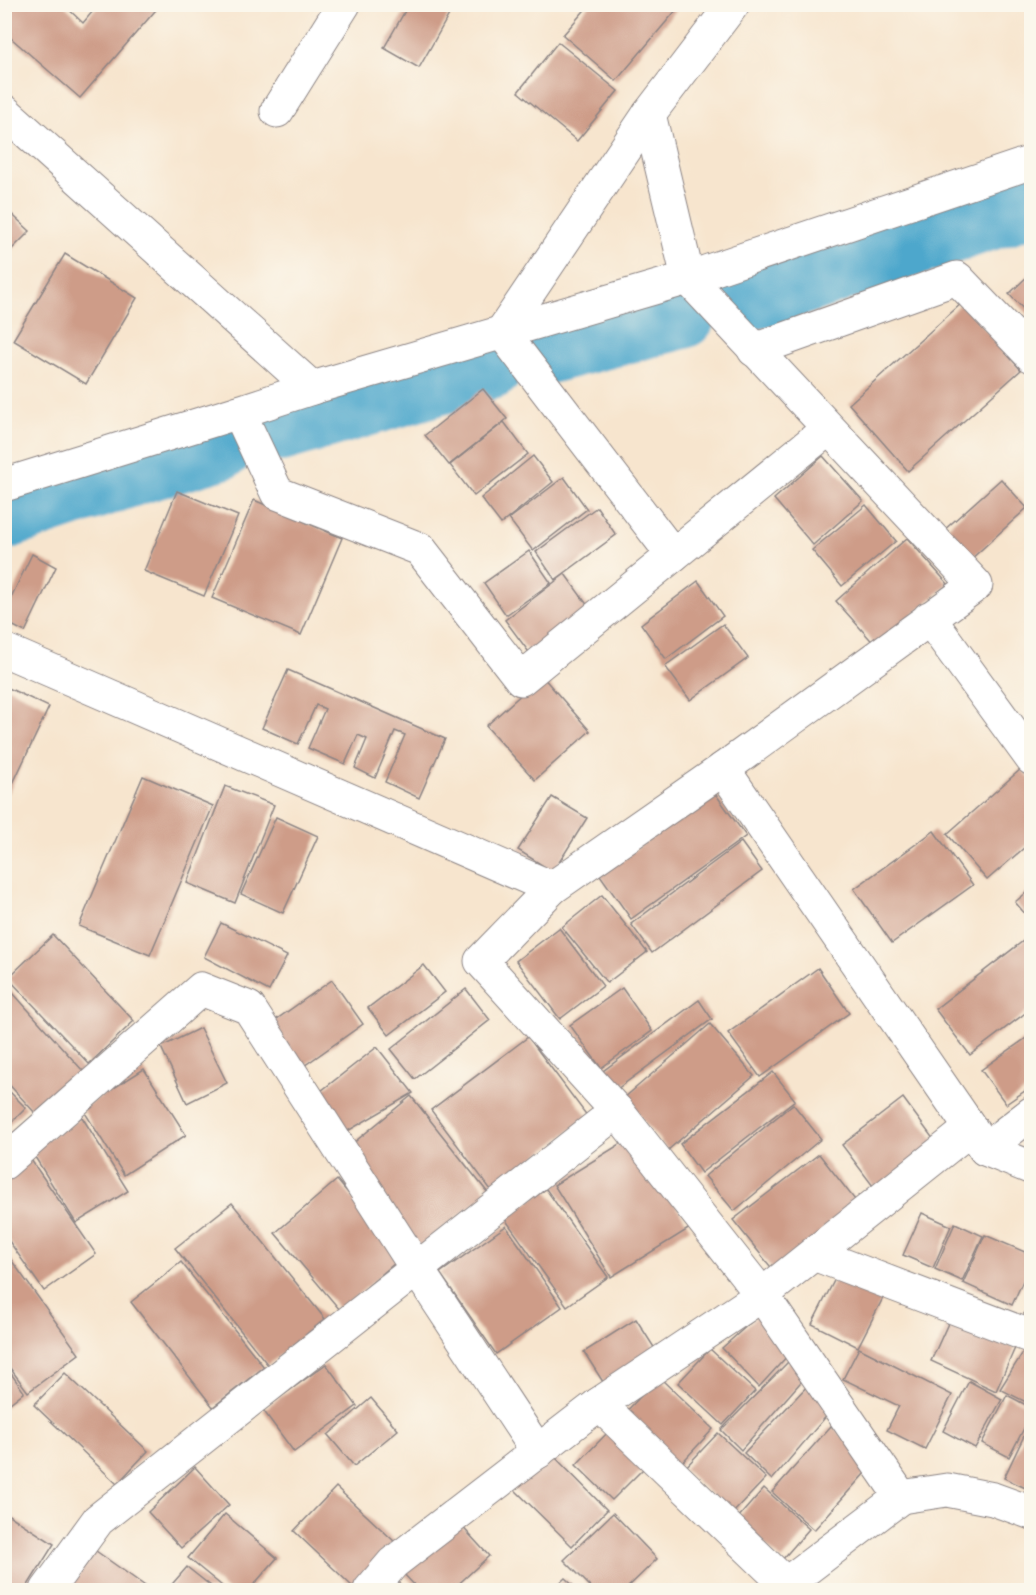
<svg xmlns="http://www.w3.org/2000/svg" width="1036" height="1595" font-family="'Old Standard TT',serif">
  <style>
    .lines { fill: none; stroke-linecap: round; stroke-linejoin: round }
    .river { stroke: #4ea7cc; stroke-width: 68 }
    .building { fill: #ce9c88 }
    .street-casing { stroke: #8c8484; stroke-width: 35 }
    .street { stroke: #fff; stroke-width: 33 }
  </style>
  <rect width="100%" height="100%" fill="#fbf7ec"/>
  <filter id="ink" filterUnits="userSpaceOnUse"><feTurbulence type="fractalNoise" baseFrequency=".0167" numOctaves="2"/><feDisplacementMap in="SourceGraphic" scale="12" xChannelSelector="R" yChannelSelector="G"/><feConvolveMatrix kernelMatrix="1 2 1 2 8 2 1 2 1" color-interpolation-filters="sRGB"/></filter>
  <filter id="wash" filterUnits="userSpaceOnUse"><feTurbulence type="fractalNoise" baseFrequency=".008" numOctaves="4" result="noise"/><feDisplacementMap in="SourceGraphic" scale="24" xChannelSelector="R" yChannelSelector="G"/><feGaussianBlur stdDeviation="1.35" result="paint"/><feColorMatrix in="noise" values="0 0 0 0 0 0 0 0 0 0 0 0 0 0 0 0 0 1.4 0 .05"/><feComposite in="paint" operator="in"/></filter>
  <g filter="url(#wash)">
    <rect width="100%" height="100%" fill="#f7e5ce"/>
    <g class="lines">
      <g class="river">
        <path d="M746,298l24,-6 262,-90"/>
        <path d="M540,352l142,-37"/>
        <path d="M281,428l209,-62"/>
        <path d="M4,516l139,-47 78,-23"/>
      </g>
    </g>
    <g id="blocks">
      <g class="building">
        <path d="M4,4h59l20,19 16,-19h62l-81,94 -76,-66z"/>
        <path d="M409,4h46l-36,64 -35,-20z"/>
        <path d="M590,4h84l4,4 -62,73 -53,-46z"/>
        <path d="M558,42l60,49 -41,50 -59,-49z"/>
        <path d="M4,207l26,24 -26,26z"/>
        <path d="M65,254l72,44 -51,86 -73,-44z"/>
        <path d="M1032,272v46l-23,-24z"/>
        <path d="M962,303l59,67 -113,101 -59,-67z"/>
        <path d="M483,389l24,30 -58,46 -24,-30z"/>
        <path d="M504,422l24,32 -54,42 -24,-31z"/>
        <path d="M533,456l20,26 -52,42 -20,-26z"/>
        <path d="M823,456l40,45 -50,44 -39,-46z"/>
        <path d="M564,477l23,32 -54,42 -24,-32z"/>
        <path d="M1001,479l26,29 -57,52 -27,-29z"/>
        <path d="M177,491l61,25 -34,80 -60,-25z"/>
        <path d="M254,500l88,38 -41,97 -89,-37z"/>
        <path d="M866,505l30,36 -54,45 -30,-36z"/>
        <path d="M597,507l19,28 -61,45 -19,-28z"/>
        <path d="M907,538l41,46 -71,63 -41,-46z"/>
        <path d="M529,551l22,32 -45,32 -22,-32z"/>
        <path d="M32,554l24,13 -31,65 -21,-11v-9z"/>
        <path d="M565,574l26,36 -60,45 -26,-35z"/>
        <path d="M698,581l25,35 -57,43 -25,-35z"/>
        <path d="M723,624l25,34 -58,42 -25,-34z"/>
        <path d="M288,670l157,69 -26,59 -34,-16 20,-47 -10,-4 -20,47 -20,-10 12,-29 -9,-4 -13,29 -37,-16 17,-39 -9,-4 -18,39 -36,-16z"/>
        <path d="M542,676l48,55 -55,49 -49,-54z"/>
        <path d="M4,686l45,21 -41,87 -4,-2z"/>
        <path d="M1021,769l11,11v61l-45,39 -40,-46z"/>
        <path d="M143,776l70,30 -63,149 -71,-29z"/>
        <path d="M225,786l49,19 -39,98 -48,-20z"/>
        <path d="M714,792l32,44 -115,83 -31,-44z"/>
        <path d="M552,797l35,21 -34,54 -35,-22z"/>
        <path d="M276,817l42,19 -35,77 -42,-19z"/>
        <path d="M934,831l39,54 -81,58 -38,-54z"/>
        <path d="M741,842l21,29 -110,82 -21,-29z"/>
        <path d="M1032,888v34l-17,-20z"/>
        <path d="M602,895l45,57 -40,31 -45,-56z"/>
        <path d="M221,923l66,33 -18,35 -65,-34z"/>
        <path d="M559,928l44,58 -43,33 -44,-58z"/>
        <path d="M53,935l81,86 -45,43 -81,-86z"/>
        <path d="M1027,938l5,6v64l-62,47 -35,-46z"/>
        <path d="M424,965l21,27 -56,43 -21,-27z"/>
        <path d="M818,968l31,45 -89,64 -32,-44z"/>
        <path d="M332,980l31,44 -62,44 -31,-44z"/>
        <path d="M4,983l79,88 -47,43 -32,-35z"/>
        <path d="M622,988l30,43 -51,37 -31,-43z"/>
        <path d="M466,989l24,31 -75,59 -24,-30z"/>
        <path d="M699,1000l13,19 -95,70 -14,-18z"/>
        <path d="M710,1024l44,52 -86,74 -44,-52z"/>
        <path d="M200,1028l27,55 -40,20 -26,-56z"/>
        <path d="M1032,1034v52l-26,18 -25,-34z"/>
        <path d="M528,1037l60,80 -97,73 -60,-80z"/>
        <path d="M377,1047l36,46 -67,39 -25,-41z"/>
        <path d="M144,1069l42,66 -62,40 -42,-67z"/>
        <path d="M773,1072l22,28 -94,73 -21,-29z"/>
        <path d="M4,1086l22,22 -22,22z"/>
        <path d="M411,1096l77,97 -71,56 -66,-104z"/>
        <path d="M903,1098l34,46 -61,46 -34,-45z"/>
        <path d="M793,1104l28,35 -87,72 -29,-35z"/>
        <path d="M82,1117l46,74 -52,32 -46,-74z"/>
        <path d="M633,1136l57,92 -79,49 -57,-92z"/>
        <path d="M819,1154l40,51 -85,66 -41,-51z"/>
        <path d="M29,1157l67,97 -52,37 -40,-57v-60z"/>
        <path d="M337,1180l65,77 -62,53 -65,-77z"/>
        <path d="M546,1189l62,88 -41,29 -62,-87z"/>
        <path d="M232,1203l93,116 -57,46 -93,-117z"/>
        <path d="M922,1213l29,13 -18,42 -30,-13z"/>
        <path d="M955,1223l28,13 -21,45 -27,-12z"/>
        <path d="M506,1226l56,81 -66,47 -56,-81z"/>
        <path d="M985,1235l47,20v6l-20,44 -49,-22z"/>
        <path d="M4,1250l75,104 -51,38 -24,-32z"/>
        <path d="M181,1262l83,105 -51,40 -82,-105z"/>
        <path d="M839,1271l46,23 -27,53 -46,-23z"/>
        <path d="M1032,1298v20l-8,-4z"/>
        <path d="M759,1315l31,38 -31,34 -37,-39z"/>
        <path d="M636,1319l26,41 -52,33 -26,-41z"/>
        <path d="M950,1319l65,29 -19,43 -65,-30z"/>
        <path d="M1027,1346l5,2v57l-32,-16z"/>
        <path d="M859,1348l93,47 -27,54 -38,-19 12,-24 -56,-27z"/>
        <path d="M710,1349l45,42 -32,34 -45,-42z"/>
        <path d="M794,1356l13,19 -66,75 -20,-20z"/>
        <path d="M326,1364l31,42 -63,46 -31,-42z"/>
        <path d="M5,1365l19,27 -19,15z"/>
        <path d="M65,1373l83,78 -31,33 -83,-79z"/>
        <path d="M659,1377l54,52 -36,39 -55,-52z"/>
        <path d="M969,1381l33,18 -27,49 -32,-17z"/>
        <path d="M811,1382l18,31 -57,67 -28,-27z"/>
        <path d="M1007,1395l25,13v5l-23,44 -27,-14z"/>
        <path d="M371,1398l27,32 -44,36 -26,-31z"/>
        <path d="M1032,1419v72l-28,-13z"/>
        <path d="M831,1426l42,38 -59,66 -42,-38z"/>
        <path d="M611,1429l36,36 -35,35 -36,-35z"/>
        <path d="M718,1433l48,45 -34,36 -48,-45z"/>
        <path d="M548,1450l59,60 -35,36 -60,-59z"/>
        <path d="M195,1467l34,38 -48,43 -33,-36z"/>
        <path d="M336,1487l59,55 -42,45 -59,-56z"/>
        <path d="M764,1488l45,41 -27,31 -45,-41z"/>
        <path d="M4,1512l50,32 -29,46h-8l-13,-8z"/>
        <path d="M613,1513l44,46 -32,31h-31l-30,-30z"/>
        <path d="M225,1514l52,44 -28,32h-22l-39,-32z"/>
        <path d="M458,1522l31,34 -37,34h-33l-16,-17z"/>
        <path d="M96,1551l52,37 -2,2h-79z"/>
        <path d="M187,1567l29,23h-49z"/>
        <path d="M565,1578l13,12h-26z"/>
        <path d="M396,1580l10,10h-20z"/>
      </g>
    </g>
  </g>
  <g filter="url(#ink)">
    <use href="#blocks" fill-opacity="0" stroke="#8c8484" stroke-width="1.5"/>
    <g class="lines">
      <g class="street-casing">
        <g id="street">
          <path d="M4,111l308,277"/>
          <path d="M277,111l67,-107"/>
          <path d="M649,114l39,164 288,307 -253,184 -171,119 -71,73 136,150 145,184 139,202 -115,87 -5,6"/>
          <path d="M754,350l203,-72 75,78"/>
          <path d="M239,412l38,81 143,56 101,130 307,-250"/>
          <path d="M4,485l235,-73 73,-24 376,-110 344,-116"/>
          <path d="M673,555l-171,-223 147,-218 84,-110"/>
          <path d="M929,618l103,141"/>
          <path d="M4,650l548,238"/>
          <path d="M723,769l262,380 47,19"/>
          <path d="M985,1149l47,-36"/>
          <path d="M4,1163l197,-174 48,19 168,261 121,183"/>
          <path d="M814,1254l218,83"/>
          <path d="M599,1404l187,180"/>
          <path d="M901,1497l46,-7 46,9 39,14"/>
          <path d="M47,1590l51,-70 519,-409"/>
          <path d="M370,1590l23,-27 206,-159 163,-109 208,-166"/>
        </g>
      </g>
      <use href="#street" class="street"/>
    </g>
  </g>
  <rect width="1036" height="1595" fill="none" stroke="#fbf7ec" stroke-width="24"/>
</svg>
